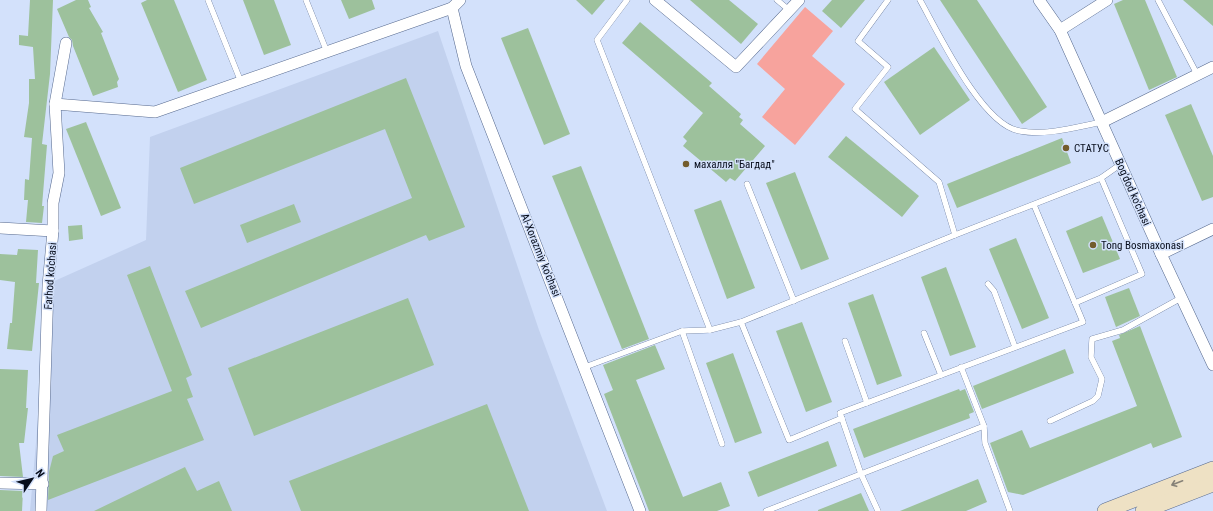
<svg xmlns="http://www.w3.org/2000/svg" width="1213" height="511" font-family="'Roboto Condensed',sans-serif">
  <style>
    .built { fill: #c2d1ee }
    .green { fill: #f7a39d }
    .building { fill: #9dc19c }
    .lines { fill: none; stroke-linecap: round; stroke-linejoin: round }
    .service-casing { stroke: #56698e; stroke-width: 6 }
    .minor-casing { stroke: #56698e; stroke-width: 12 }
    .secondary-casing { stroke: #56698e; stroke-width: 16 }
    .service { stroke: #fff; stroke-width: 5.5 }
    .minor { stroke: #fff; stroke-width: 11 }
    .secondary { stroke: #eee1c4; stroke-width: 15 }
    .oneway { stroke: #868278 }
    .poi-dot { fill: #735c2c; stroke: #d3e1fb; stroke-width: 1.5 }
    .labels { text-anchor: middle; stroke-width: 3; stroke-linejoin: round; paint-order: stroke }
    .poi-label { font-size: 11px; fill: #070d1b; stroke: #d3e1fb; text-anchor: start }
    .street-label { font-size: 11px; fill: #070d1b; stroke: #d3e1fb }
  </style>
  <rect width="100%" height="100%" fill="#d3e1fb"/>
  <path class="built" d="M438,31l101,299 68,181h-577l20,-228 96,-43 4,-103z"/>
  <path class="green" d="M805,7l28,24 -21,25 33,28 -50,61 -33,-28 23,-28 -28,-25z"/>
  <g class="building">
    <path d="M30,0h23l-3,74 -8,70 5,1 -5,61h2l-2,17 -16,-1 2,-22h-4l1,-21 4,1 3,-42 -8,-1 5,-34v-24h6l-2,-32 -14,-2v-10l9,1z"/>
    <path d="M76,0h12l3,7 -2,1 14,24 -2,1 18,46 -2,3 1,5 -25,9 -20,-50 -1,-6 -3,-3 -12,-28z"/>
    <path d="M147,0h27l33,80 -29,12 -37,-89z"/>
    <path d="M243,0h31l17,45 -27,10z"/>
    <path d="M341,0h31l3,9 -26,10z"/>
    <path d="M576,0h29l-13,15z"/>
    <path d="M690,0h39l29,24 -17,20z"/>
    <path d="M832,0h33l-24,28 -19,-17z"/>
    <path d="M940,0h37l70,107 -25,17z"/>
    <path d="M1123,0h22l32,77 -28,13 -35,-86z"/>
    <path d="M1183,0h30v26z"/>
    <path d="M640,22l72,61 -3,3 32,28 -2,3 4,3 -3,4 25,22 -30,35 -5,-3 -4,4 -43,-36 4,-5 -4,-4 20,-24 -81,-70z"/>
    <path d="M528,28l42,106 -26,11 -43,-107z"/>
    <path d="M934,47l36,53 -50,35 -36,-53z"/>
    <path d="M406,78l59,149 -36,14 -3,-6 -225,93 -16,-37 227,-93 -27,-69 -191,75 -14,-36z"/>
    <path d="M1191,104l22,52v41l-11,4 -37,-86z"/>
    <path d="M86,122l35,86 -20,8 -35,-87z"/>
    <path d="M846,136l73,60 -17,21 -74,-60z"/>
    <path d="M1062,138l9,25 -114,45 -10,-24z"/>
    <path d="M581,166l68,173 -27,10 -70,-173z"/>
    <path d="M795,172l34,87 -28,11 -35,-87z"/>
    <path d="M721,200l34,88 -28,11 -33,-89z"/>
    <path d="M294,204l7,18 -54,21 -7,-18z"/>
    <path d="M1102,216l18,43 -37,14 -17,-42z"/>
    <path d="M82,225l1,14 -14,2 -1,-15z"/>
    <path d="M1016,238l33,80 -27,11 -33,-80z"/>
    <path d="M18,249l20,1 -2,33h3l-7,68 -25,-2 3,-26h2l3,-41 -15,-2v-26l17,1z"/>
    <path d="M150,266l42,109 -6,3 7,19 -6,2 17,41 -156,60 1,-28 4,-16 11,-5 -7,-16 115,-44 -45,-116z"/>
    <path d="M946,267l30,80 -26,9 -29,-79z"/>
    <path d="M1129,288l11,28 -24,11 -11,-30z"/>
    <path d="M873,294l29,82 -25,9 -29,-82z"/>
    <path d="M408,298l26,67 -180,71 -26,-68z"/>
    <path d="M802,322l30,80 -26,10 -30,-81z"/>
    <path d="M1140,326l42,111 -29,11 -2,-5 -128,52 -15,-3 -18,-49 32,-13 8,18 107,-42 -25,-65 8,-3 -1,-3z"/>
    <path d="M655,345l10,24 -29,11 47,117 38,-15 9,24 -13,5h-68l-45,-117 9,-4 -10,-25z"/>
    <path d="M1065,349l9,24 -92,36 -9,-23z"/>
    <path d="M733,353l29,80 -27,10 -29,-80z"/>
    <path d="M0,369l28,1 -2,38h2l-4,35h-5l4,34 -23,-1z"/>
    <path d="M959,389l1,2 5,-2 9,23 -5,2 1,4 -106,40 -11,-29z"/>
    <path d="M487,404l42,107h-228l-12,-30z"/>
    <path d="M828,441l9,25 -79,31 -10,-25z"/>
    <path d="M185,467l12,24 22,-10 13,30h-138z"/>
    <path d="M978,479l9,23 -21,9h-66z"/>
    <path d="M0,490l23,1 -1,20h-22z"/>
    <path d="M861,493l8,18h-51v-1z"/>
  </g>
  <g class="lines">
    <g class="service-casing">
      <g id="service">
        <path d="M208,0l33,82"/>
        <path d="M306,0l21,52"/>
        <path d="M627,0l-30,40 113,290"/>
        <path d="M777,0l12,10"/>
        <path d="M920,0c18,32 62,126 100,131 26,5 56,-4 82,-9"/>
        <path d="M1158,0l40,76"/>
        <path d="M747,184l47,117"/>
        <path d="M955,235l146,-57 20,-14"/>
        <path d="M988,284l6,7 21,56"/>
        <path d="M1075,303l67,-29 -41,-96"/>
        <path d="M741,322l48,118 53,-22"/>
        <path d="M682,331l40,113"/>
        <path d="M924,333l17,42"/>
        <path d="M845,341l22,62"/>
        <path d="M585,367l97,-36 28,-1 31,-8 214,-87 -16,-53 -84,-73 33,-42 -30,-26 30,-41"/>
        <path d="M1050,421l43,-20 5,-5 4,-17 -11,-22 1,-18 31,-9 58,-32"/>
        <path d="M984,426l1,17 25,68"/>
        <path d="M766,511l218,-85 -23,-59"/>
        <path d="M878,511l-17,-37 -21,-61 243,-91 -49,-117"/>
      </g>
    </g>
    <g class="minor-casing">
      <g id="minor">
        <path d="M460,0l-8,8 14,58 174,445"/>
        <path d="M655,0l81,67 63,-67"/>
        <path d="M1039,0l21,30 101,224 52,111"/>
        <path d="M1060,30l47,-30"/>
        <path d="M55,104l100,8 297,-104"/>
        <path d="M1102,122l111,-55"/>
        <path d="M0,228l53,3"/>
        <path d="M1161,254l52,-25"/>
        <path d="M0,483l43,1"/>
        <path d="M41,511l7,-225 5,-55v-28l6,-30 -4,-69 11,-61"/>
      </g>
    </g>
    <g class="secondary-casing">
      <g id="secondary">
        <path d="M1105,511l108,-42"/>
        <path d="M1143,511l70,-27"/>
      </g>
    </g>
    <use href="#service" class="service"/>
    <use href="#minor" class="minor"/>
    <use href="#secondary" class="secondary"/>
  </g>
  <defs><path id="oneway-shaft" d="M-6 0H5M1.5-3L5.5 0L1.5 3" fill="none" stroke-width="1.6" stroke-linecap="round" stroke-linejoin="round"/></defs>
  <use class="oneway" href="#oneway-shaft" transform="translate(1177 483) rotate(159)"/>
  <g class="poi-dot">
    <circle cx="1066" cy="148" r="4"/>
    <circle cx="686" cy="164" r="4"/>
    <circle cx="1093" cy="245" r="4"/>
  </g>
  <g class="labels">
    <g class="poi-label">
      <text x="1074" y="152">СТАТУС</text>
      <text x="694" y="168">махалля "Багдад"</text>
      <text x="1101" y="249">Tong Bosmaxonasi</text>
    </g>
    <g class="street-label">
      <text transform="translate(1133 192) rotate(66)" y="4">Bog'dod ko'chasi</text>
      <text transform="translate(541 255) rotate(68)" y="4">Al-Xorazmiy ko'chasi</text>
      <text transform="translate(50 276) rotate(-86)" y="4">Farhod ko'chasi</text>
    </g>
  </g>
  <g transform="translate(32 479) rotate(55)" stroke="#d3e1fb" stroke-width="3" paint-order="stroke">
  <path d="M0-3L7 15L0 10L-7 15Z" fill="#070d1b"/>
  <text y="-6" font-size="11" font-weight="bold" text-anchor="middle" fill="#070d1b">N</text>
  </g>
</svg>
